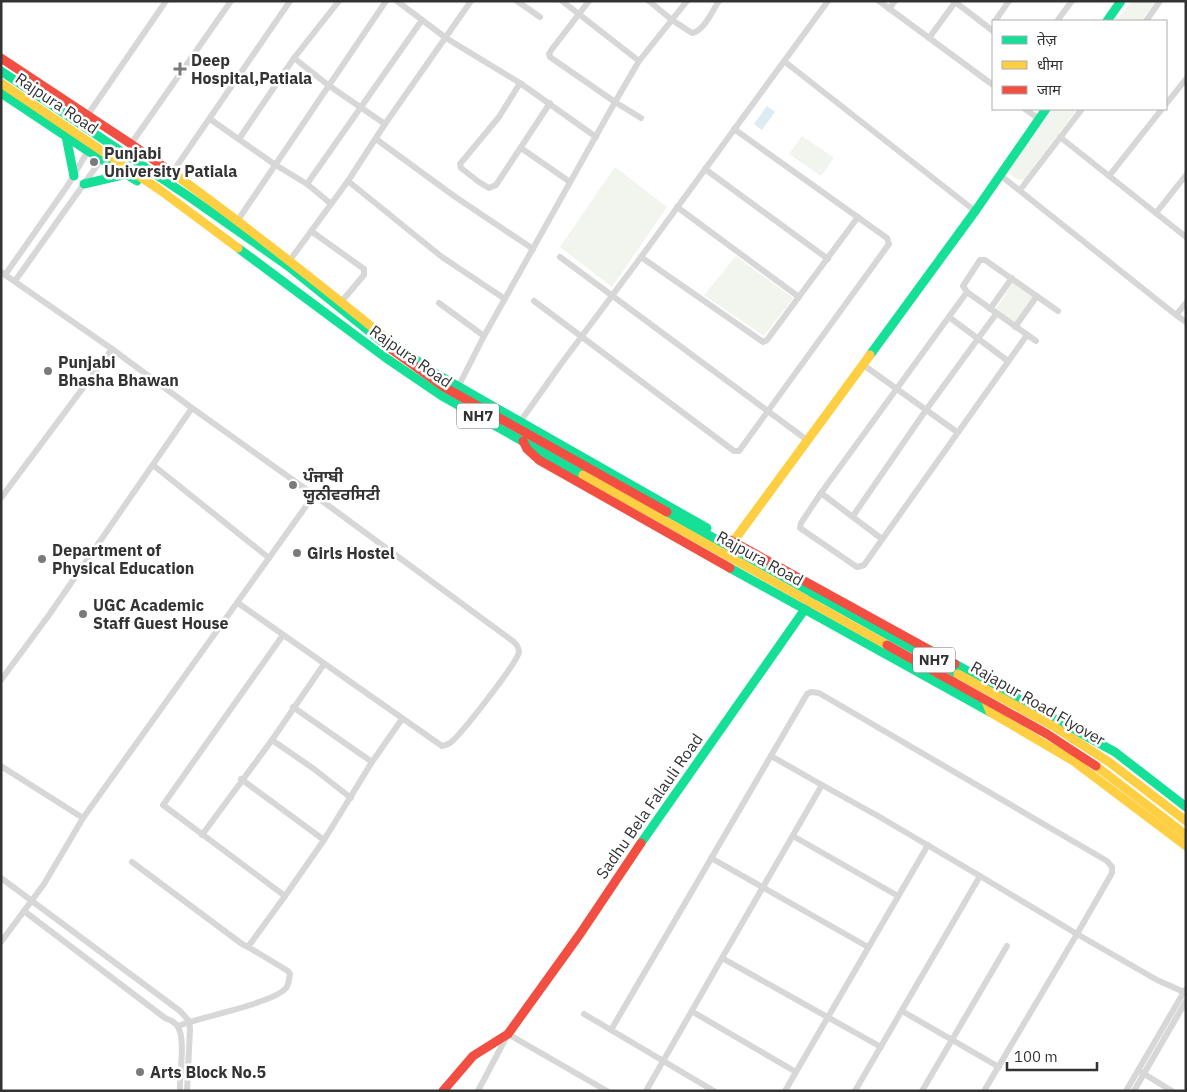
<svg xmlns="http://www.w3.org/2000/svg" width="1187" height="1092" font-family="'IBM Plex Sans','Noto Sans Devanagari','Noto Sans Gurmukhi',sans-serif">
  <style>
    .green { fill: #f1f5ed }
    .water { fill: #ddebf3 }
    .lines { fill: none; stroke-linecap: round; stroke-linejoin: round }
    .street { stroke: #d7d7d7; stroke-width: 6 }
    .fast { stroke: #16e098; stroke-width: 9 }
    .slow { stroke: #ffcf43; stroke-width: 9 }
    .jam { stroke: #f24e42; stroke-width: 9 }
    .poi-dot { fill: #7a7a7a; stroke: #fff; stroke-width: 2 }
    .labels { text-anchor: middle; stroke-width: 5; stroke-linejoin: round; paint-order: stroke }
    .shield { fill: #fff; stroke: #707070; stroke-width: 1 }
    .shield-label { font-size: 15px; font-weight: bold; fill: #333 }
    .poi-label { font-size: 16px; font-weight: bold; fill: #333; stroke: #fff; text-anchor: start }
    .street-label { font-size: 16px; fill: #333; stroke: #fff }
  </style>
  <rect width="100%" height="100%" fill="#fff"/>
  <g class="green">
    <path d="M1131,1h25l-15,20h-25z"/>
    <path d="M1053,109h24l-53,71 -8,-1 -8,-7z"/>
    <path d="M802,136l32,22 -13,18 -32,-22z"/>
    <path d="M615,167l52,40 -55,80 -52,-40z"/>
    <path d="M736,256l57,42 -29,38 -60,-41z"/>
    <path d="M1013,282l19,13 1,3 -18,25 -19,-14z"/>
  </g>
  <path class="water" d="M767,106l8,6 -13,18 -8,-6z"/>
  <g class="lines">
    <g class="street">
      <path d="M397,1l49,37 74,45 76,54"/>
      <path d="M517,1l23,16"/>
      <path d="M562,1l77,60"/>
      <path d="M589,1l-37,48 -3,5 1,3 65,45 26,16"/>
      <path d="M649,1l23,19 20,13c12,-2 20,-22 27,-32"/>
      <path d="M879,1l114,84"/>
      <path d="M954,1l39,30"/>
      <path d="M889,9l6,-8"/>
      <path d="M995,21l14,-20"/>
      <path d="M1057,21l15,-20"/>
      <path d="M1146,21l14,-20"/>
      <path d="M929,38l27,-37"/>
      <path d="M294,58l34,27 57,39"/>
      <path d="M784,61l191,150"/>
      <path d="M520,83l-21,34 -39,47 1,4 18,14 10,6 7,-3 54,-82"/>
      <path d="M1166,104l20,-25"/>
      <path d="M1025,109l14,10"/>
      <path d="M87,116l79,-115"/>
      <path d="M210,119l64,45 33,20 23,19"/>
      <path d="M1060,137l126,100"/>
      <path d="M239,139l55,-81 45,-57"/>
      <path d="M376,139l78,57 79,53"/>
      <path d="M131,144l100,-143"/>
      <path d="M521,148l49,34"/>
      <path d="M705,169l123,90"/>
      <path d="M172,173l118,-172"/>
      <path d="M1000,175l176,140 10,-12"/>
      <path d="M1109,176l53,-67"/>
      <path d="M348,181l94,76 63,42"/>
      <path d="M307,184l115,-164"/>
      <path d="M1020,190l62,-81"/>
      <path d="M677,207l122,90"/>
      <path d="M1156,213l30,-38"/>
      <path d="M238,220l148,-219"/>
      <path d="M311,231l53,38v6l-22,26"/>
      <path d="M560,257l247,183"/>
      <path d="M641,257l122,85 4,-2 91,-123"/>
      <path d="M290,260l58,-79 37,-57 86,-123"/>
      <path d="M1,272l111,77 80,59 -143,207 -48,65"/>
      <path d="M5,275l63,-90 21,-36"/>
      <path d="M15,281l88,-124"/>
      <path d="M967,292l69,49"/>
      <path d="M534,301l200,150h5l150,-207 -2,-6 -153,-109"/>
      <path d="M439,303l45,33"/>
      <path d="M990,309l22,-31"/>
      <path d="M1176,315l10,7"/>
      <path d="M949,317l59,44"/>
      <path d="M1015,327l22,-31"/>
      <path d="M1027,335l-163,230 -7,2 -57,-39 1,-5 20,-30 146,-201 -4,-6 17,-26h5l73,51"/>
      <path d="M862,364l95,68"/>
      <path d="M458,387l26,-51 131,-234 24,-41 48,-60"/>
      <path d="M520,422l41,-58 80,-107 187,-256"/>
      <path d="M153,465l116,93"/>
      <path d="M821,493l61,46"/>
      <path d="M1,498l111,-149"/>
      <path d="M853,516l73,-106 70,-96"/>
      <path d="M238,603l204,143c3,-1 5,-1 8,-3 10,-7 67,-80 69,-91 0,-4 -2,-7 -5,-10l-200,-147"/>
      <path d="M283,635l-120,170 122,91 39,-56 48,-78 30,-43"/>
      <path d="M293,707l79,55"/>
      <path d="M272,740l42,29 37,29"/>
      <path d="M771,756l51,29"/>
      <path d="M1,766l82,52 231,-323 -122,-87"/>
      <path d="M241,779l83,61"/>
      <path d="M202,835l70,-95 52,-76"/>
      <path d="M793,836l105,60"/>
      <path d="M711,858l157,89"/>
      <path d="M132,862l110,82 6,3"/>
      <path d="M1,878l179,133 9,10 1,8 -3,62"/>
      <path d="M24,911l141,107c5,2 11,4 13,9 8,14 1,47 2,64"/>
      <path d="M1,942l43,-58 39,-66"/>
      <path d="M722,958l100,-173 56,31 102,60"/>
      <path d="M902,1011l97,56"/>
      <path d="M693,1012l103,60"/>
      <path d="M584,1014l130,77"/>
      <path d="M178,1026c22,-9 96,-23 108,-38 3,-4 3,-9 4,-14l-2,-3 -40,-24 37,-51"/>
      <path d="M611,1030l196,-336 4,-2 8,1 288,168 5,6v6l-35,61 80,46 27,12"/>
      <path d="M1141,1072l31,19"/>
      <path d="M478,1091l30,-57 99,57"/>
      <path d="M646,1091l76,-133 159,89"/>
      <path d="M785,1091l143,-246"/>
      <path d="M855,1091l125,-215 97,58 -93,157"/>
      <path d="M922,1091l85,-145"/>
      <path d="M1126,1091l59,-101"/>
      <path d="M1134,1091l52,-90"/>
    </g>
    <g class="fast">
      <path d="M1107,21l14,-20"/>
      <path d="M1,71l187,125 100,70 103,83"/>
      <path d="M1,93l87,58 49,30"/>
      <path d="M66,136l8,40"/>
      <path d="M84,184l43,-10"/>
      <path d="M238,248l148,110 56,38 141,79"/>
      <path d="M388,340l45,32 274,156"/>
      <path d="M870,355l106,-145 70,-101"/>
      <path d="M667,512l291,162"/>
      <path d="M730,568l260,144"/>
      <path d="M955,664l160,88 71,55"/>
      <path d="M641,843l171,-244"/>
    </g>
    <g class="slow">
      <path d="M1,83l159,107 78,58"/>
      <path d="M174,174c74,53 144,109 214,166"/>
      <path d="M583,475l304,170"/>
      <path d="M730,546l140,-191"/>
      <path d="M958,674l95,52 56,36 77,59"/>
      <path d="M986,701l4,11 82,48 114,86"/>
      <path d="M1096,766l90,69"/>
    </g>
    <g class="jam">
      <path d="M1,58l130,86 43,30"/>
      <path d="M391,349l53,38 223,125"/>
      <path d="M523,441l4,8 12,11 191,108"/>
      <path d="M730,540l225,124"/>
      <path d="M887,645l160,89 49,32"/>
      <path d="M443,1091l30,-35 35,-22 72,-100 61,-91"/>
    </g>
  </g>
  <g class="poi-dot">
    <path d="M177.5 61.5h5v5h5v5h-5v5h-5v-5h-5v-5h5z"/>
    <circle cx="94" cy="162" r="5"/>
    <circle cx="48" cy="371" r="5"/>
    <circle cx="293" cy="485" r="5"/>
    <circle cx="297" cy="553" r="5"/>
    <circle cx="42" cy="559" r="5"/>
    <circle cx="83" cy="614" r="5"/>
    <circle cx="140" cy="1072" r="5"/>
  </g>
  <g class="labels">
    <g class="shield">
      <rect x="457" y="403.5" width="42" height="25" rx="4"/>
      <rect x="913" y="647.5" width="42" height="25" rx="4"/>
    </g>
    <g class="shield-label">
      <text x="478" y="421">NH7</text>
      <text x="934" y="665">NH7</text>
    </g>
    <g class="poi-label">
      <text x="191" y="66">Deep<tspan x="191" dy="18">Hospital,Patiala</tspan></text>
      <text x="104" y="159">Punjabi<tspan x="104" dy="18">University Patiala</tspan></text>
      <text x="58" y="368">Punjabi<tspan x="58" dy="18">Bhasha Bhawan</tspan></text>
      <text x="303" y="482">ਪੰਜਾਬੀ<tspan x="303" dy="18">ਯੂਨੀਵਰਸਿਟੀ</tspan></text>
      <text x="52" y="556">Department of<tspan x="52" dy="18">Physical Education</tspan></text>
      <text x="307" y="559">Girls Hostel</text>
      <text x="93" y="611">UGC Academic<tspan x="93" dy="18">Staff Guest House</tspan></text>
      <text x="150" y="1078">Arts Block No.5</text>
    </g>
    <g class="street-label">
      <text transform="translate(57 103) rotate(34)" y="6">Rajpura Road</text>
      <text transform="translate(411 356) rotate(35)" y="6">Rajpura Road</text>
      <text transform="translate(760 558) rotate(29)" y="6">Rajpura Road</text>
      <text transform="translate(1038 703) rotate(30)" y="6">Rajapur Road Flyover</text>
      <text transform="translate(649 806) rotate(-55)" y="6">Sadhu Bela Falauli Road</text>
    </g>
  </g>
  <rect width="1187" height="1092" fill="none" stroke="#333333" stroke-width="5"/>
  <rect x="992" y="20" width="175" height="90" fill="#ffffff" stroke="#adadad"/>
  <rect x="1002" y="36" width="25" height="8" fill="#16e098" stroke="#adadad"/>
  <text x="1037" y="45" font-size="15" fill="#333333">तेज़</text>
  <rect x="1002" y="61" width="25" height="8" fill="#ffcf43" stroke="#adadad"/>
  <text x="1037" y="70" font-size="15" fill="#333333">धीमा</text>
  <rect x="1002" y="86" width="25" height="8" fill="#f24e42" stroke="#adadad"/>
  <text x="1037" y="95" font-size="15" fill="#333333">जाम</text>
  <path d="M1007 1062v8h90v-8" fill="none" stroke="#333333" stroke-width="2.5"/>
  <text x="1014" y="1062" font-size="15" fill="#333333" stroke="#ffffff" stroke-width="4" paint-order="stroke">100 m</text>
</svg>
